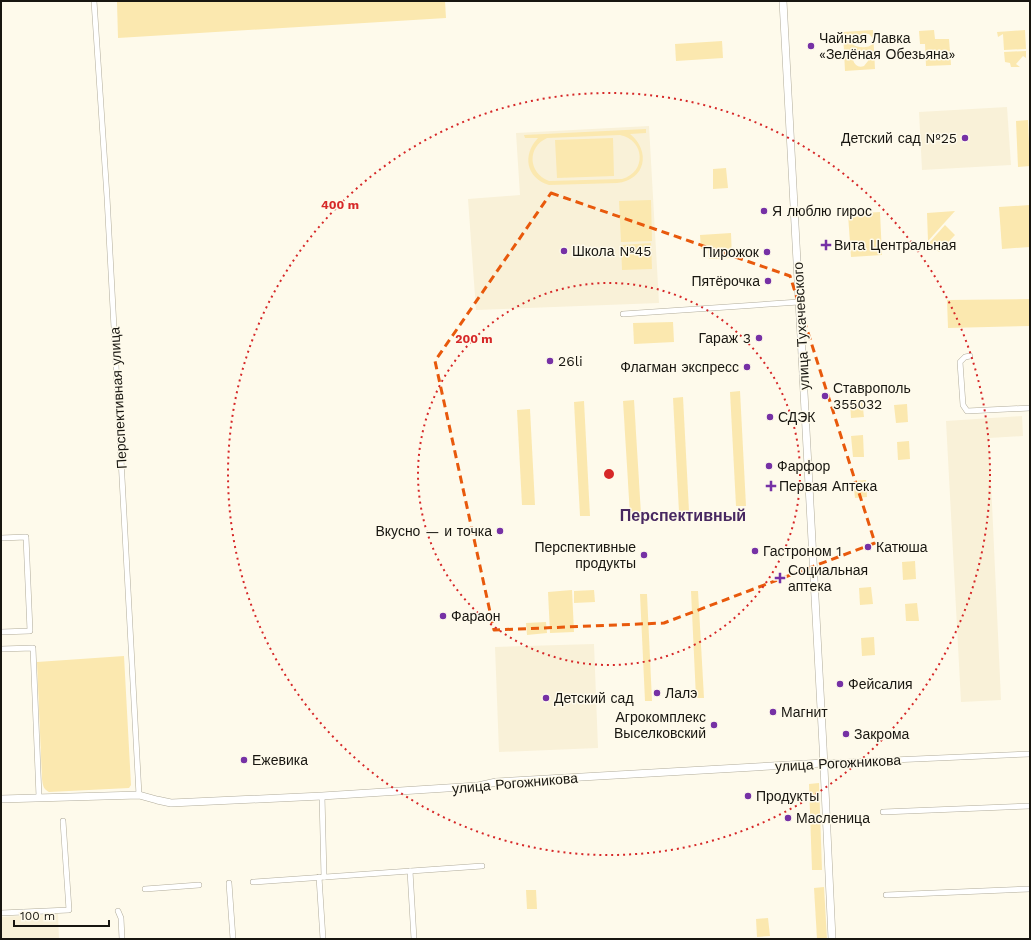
<svg xmlns="http://www.w3.org/2000/svg" width="1031" height="940" font-family="'Work Sans',sans-serif">
  <style>
    .built { fill: #f9f1d8 }
    .green { fill: #fbe8af; fill-rule: evenodd }
    .lines { fill: none; stroke-linecap: round; stroke-linejoin: round }
    .street-casing { stroke: #b1ac9b; stroke-width: 6 }
    .secondary-casing { stroke: #b1ac9b; stroke-width: 8 }
    .street { stroke: #fff; stroke-width: 5 }
    .secondary { stroke: #fff; stroke-width: 7 }
    .marked { fill: none; stroke: #e8590c; stroke-width: 3; stroke-dasharray: 8 5; stroke-linejoin: round }
    .ring { fill: none; stroke: #d62828; stroke-width: 2; stroke-dasharray: 2 4 }
    .poi-dot { fill: #7631a5; stroke: #fefaeb; stroke-width: 1.5 }
    .labels { text-anchor: middle; stroke-width: 3; stroke-linejoin: round; paint-order: stroke }
    .poi-label { font-size: 14px; fill: #181610; stroke: #fefaeb; text-anchor: start }
    .street-label { font-size: 14px; fill: #181610; stroke: #fefaeb }
    .quarter-label { font-size: 16px; font-weight: bold; fill: #482861; stroke: #fefaeb }
    .centre { fill: #d62828; stroke: #fefaeb; stroke-width: 2 }
    .ring-label { font-size: 12px; text-anchor: middle; font-weight: bold; fill: #d62828; stroke: #fefaeb; stroke-width: 3; stroke-linejoin: round; paint-order: stroke }
  </style>
  <rect width="100%" height="100%" fill="#fefaeb"/>
  <g class="built">
    <path d="M1007,107l4,58 -89,5 -3,-58z"/>
    <path d="M649,126l10,177 -183,7 -8,-111 52,-4 -4,-62z"/>
    <path d="M1022,416l1,20 -34,2 12,262 -40,2 -15,-281z"/>
    <path d="M594,644l4,104 -99,4 -4,-105z"/>
    <path d="M58,914l1,25h-58v-22z"/>
  </g>
  <g class="green">
    <path d="M129,1h316l1,17 -328,20 -1,-36z"/>
    <path d="M873,30l2,39 -30,2 -2,-39zM863,33l6,1c14,13 -10,18 -20,8l2,-7 4,-1 4,3zM851,48c7,4 17,2 17,13l-4,5c-5,2 -9,0 -11,-6l-6,-1 -1,-6 5,-3z"/>
    <path d="M934,30l1,9h14l2,26 -25,1 -1,-22h-5l-1,-13z"/>
    <path d="M1025,30l1,19 -22,1 -1,-16 -5,3 -1,-5z"/>
    <path d="M722,41l1,17 -47,3 -1,-17z"/>
    <path d="M1026,51v7l-3,-2 -7,8 4,3h-9l-1,-4 -5,-1 -1,-10z"/>
    <path d="M1028,120l2,46 -12,1 -2,-46z"/>
    <path d="M646,129v4l-16,1c21,17 16,46 -13,49l-68,2c-23,-7 -27,-30 -11,-47h-13l-1,-3zM620,135c25,5 27,37 2,44l-73,2c-21,-8 -22,-34 -2,-43z"/>
    <path d="M613,138l1,38 -57,2 -2,-38z"/>
    <path d="M726,168l2,20 -15,1v-20z"/>
    <path d="M651,200l1,41 -31,1 -2,-41z"/>
    <path d="M1030,205v42l-28,2 -3,-42z"/>
    <path d="M955,211l-27,30 -1,-28z"/>
    <path d="M880,212l2,43 -31,2 -3,-43z"/>
    <path d="M945,225l10,10 -16,17 -10,-9z"/>
    <path d="M731,233l1,25 -23,1 -1,-10h-7l-1,-14z"/>
    <path d="M651,243l1,26 -30,1 -1,-25z"/>
    <path d="M1030,299v27l-82,2 -1,-28z"/>
    <path d="M673,322l1,20 -40,2 -1,-21z"/>
    <path d="M740,391l6,115h-10l-6,-114z"/>
    <path d="M683,397l6,114 -10,1 -6,-114z"/>
    <path d="M634,400l7,114 -11,1 -7,-114z"/>
    <path d="M862,400l2,17 -13,1 -1,-17z"/>
    <path d="M584,401l6,115h-10l-6,-114z"/>
    <path d="M907,404l1,18 -12,1 -2,-18z"/>
    <path d="M530,409l5,96h-13l-5,-95z"/>
    <path d="M863,435l1,22h-11l-2,-21z"/>
    <path d="M909,441l1,18 -12,1 -1,-18z"/>
    <path d="M866,480l1,17 -12,1 -2,-17z"/>
    <path d="M915,561l1,18 -13,1 -1,-18z"/>
    <path d="M871,587l2,17 -13,1 -1,-17z"/>
    <path d="M572,590l2,42 -24,1 -2,-41z"/>
    <path d="M594,590l1,12 -21,1v-12z"/>
    <path d="M691,591h7l6,107h-8z"/>
    <path d="M640,594h7l5,107h-7z"/>
    <path d="M917,603l2,18h-13l-1,-17z"/>
    <path d="M546,622l1,11 -20,2 -1,-12z"/>
    <path d="M874,637l1,18 -13,1 -1,-18z"/>
    <path d="M124,656l7,129 -2,3 -80,4c-6,-3 -6,-7 -7,-13l-5,-117z"/>
    <path d="M819,783l3,87h-10l-3,-86z"/>
    <path d="M824,887l3,52h-10l-3,-51z"/>
    <path d="M526,890h10l1,19h-10z"/>
    <path d="M768,918l2,18 -13,1 -1,-18z"/>
  </g>
  <g class="lines">
    <g class="street-casing">
      <g id="street">
        <path d="M94,1l13,196 32,598"/>
        <path d="M623,314l176,-12"/>
        <path d="M970,356l-5,1 -5,5 3,43 4,6 63,-3"/>
        <path d="M1,538l25,-1 4,94 -29,1"/>
        <path d="M1,649l32,-1 6,149"/>
        <path d="M824,763l206,-9"/>
        <path d="M322,796l2,81"/>
        <path d="M883,812l147,-6"/>
        <path d="M410,871l4,68"/>
        <path d="M319,877l4,62"/>
        <path d="M253,882l229,-16"/>
        <path d="M229,883l4,56"/>
        <path d="M145,889l54,-4"/>
        <path d="M886,895l144,-6"/>
        <path d="M118,911l3,7 1,21"/>
        <path d="M1,913l68,-3 -6,-89"/>
      </g>
    </g>
    <g class="secondary-casing">
      <g id="secondary">
        <path d="M783,1l40,745 9,193"/>
        <path d="M1,799l138,-4 18,5 14,3 151,-7 156,-10 18,-4 328,-19"/>
      </g>
    </g>
    <use href="#street" class="street"/>
    <use href="#secondary" class="secondary"/>
  </g>
  <path class="marked" d="M551,193l239,83 85,267 -211,80 -170,7 -59,-269z"/>
  <g class="ring">
    <circle cx="609" cy="474" r="191"/>
    <circle cx="609" cy="474" r="381"/>
  </g>
  <g class="poi-dot">
    <circle cx="811" cy="46" r="4"/>
    <circle cx="965" cy="138" r="4"/>
    <circle cx="764" cy="211" r="4"/>
    <path d="M824 239h4v4h4v4h-4v4h-4v-4h-4v-4h4z"/>
    <circle cx="564" cy="251" r="4"/>
    <circle cx="767" cy="252" r="4"/>
    <circle cx="768" cy="281" r="4"/>
    <circle cx="759" cy="338" r="4"/>
    <circle cx="550" cy="361" r="4"/>
    <circle cx="747" cy="367" r="4"/>
    <circle cx="825" cy="396" r="4"/>
    <circle cx="770" cy="417" r="4"/>
    <circle cx="769" cy="466" r="4"/>
    <path d="M769 480h4v4h4v4h-4v4h-4v-4h-4v-4h4z"/>
    <circle cx="500" cy="531" r="4"/>
    <circle cx="868" cy="547" r="4"/>
    <circle cx="755" cy="551" r="4"/>
    <circle cx="644" cy="555" r="4"/>
    <path d="M778 572h4v4h4v4h-4v4h-4v-4h-4v-4h4z"/>
    <circle cx="443" cy="616" r="4"/>
    <circle cx="840" cy="684" r="4"/>
    <circle cx="657" cy="693" r="4"/>
    <circle cx="546" cy="698" r="4"/>
    <circle cx="773" cy="712" r="4"/>
    <circle cx="714" cy="725" r="4"/>
    <circle cx="846" cy="734" r="4"/>
    <circle cx="244" cy="760" r="4"/>
    <circle cx="748" cy="796" r="4"/>
    <circle cx="788" cy="818" r="4"/>
  </g>
  <g class="labels">
    <g class="poi-label">
      <text x="819" y="43">Чайная Лавка<tspan x="819" dy="16">«Зелёная Обезьяна»</tspan></text>
      <text x="957" y="143" text-anchor="end">Детский сад №25</text>
      <text x="772" y="216">Я люблю гирос</text>
      <text x="834" y="250">Вита Центральная</text>
      <text x="572" y="256">Школа №45</text>
      <text x="759" y="257" text-anchor="end">Пирожок</text>
      <text x="760" y="286" text-anchor="end">Пятёрочка</text>
      <text x="751" y="343" text-anchor="end">Гараж 3</text>
      <text x="558" y="366">26li</text>
      <text x="739" y="372" text-anchor="end">Флагман экспресс</text>
      <text x="833" y="393">Ставрополь<tspan x="833" dy="16">355032</tspan></text>
      <text x="778" y="422">СДЭК</text>
      <text x="777" y="471">Фарфор</text>
      <text x="779" y="491">Первая Аптека</text>
      <text x="492" y="536" text-anchor="end">Вкусно — и точка</text>
      <text x="636" y="552" text-anchor="end">Перспективные<tspan x="636" dy="16">продукты</tspan></text>
      <text x="876" y="552">Катюша</text>
      <text x="763" y="556">Гастроном 1</text>
      <text x="788" y="575">Социальная<tspan x="788" dy="16">аптека</tspan></text>
      <text x="451" y="621">Фараон</text>
      <text x="848" y="689">Фейсалия</text>
      <text x="665" y="698">Лалэ</text>
      <text x="554" y="703">Детский сад</text>
      <text x="781" y="717">Магнит</text>
      <text x="706" y="722" text-anchor="end">Агрокомплекс<tspan x="706" dy="16">Выселковский</tspan></text>
      <text x="854" y="739">Закрома</text>
      <text x="252" y="765">Ежевика</text>
      <text x="756" y="801">Продукты</text>
      <text x="796" y="823">Масленица</text>
    </g>
    <g class="street-label">
      <text transform="translate(801 326) rotate(-93)" y="5">улица Тухачевского</text>
      <text transform="translate(118 398) rotate(-93)" y="5">Перспективная улица</text>
      <text transform="translate(838 763) rotate(-3)" y="5">улица Рогожникова</text>
      <text transform="translate(515 783) rotate(-5)" y="5">улица Рогожникова</text>
    </g>
    <g class="quarter-label">
      <text x="683" y="521">Перспективный</text>
    </g>
  </g>
  <circle cx="609" cy="474" r="6" class="centre"/>
  <g class="ring-label">
    <text x="340" y="209">400 m</text>
    <text x="474" y="343">200 m</text>
  </g>
  <rect width="1031" height="940" fill="none" stroke="#181610" stroke-width="4"/>
  <path d="M14 920v6h95v-6" fill="none" stroke="#181610" stroke-width="2"/>
  <text x="20" y="920" font-size="12" fill="#181610" stroke="#fefaeb" stroke-width="3" paint-order="stroke">100 m</text>
</svg>
